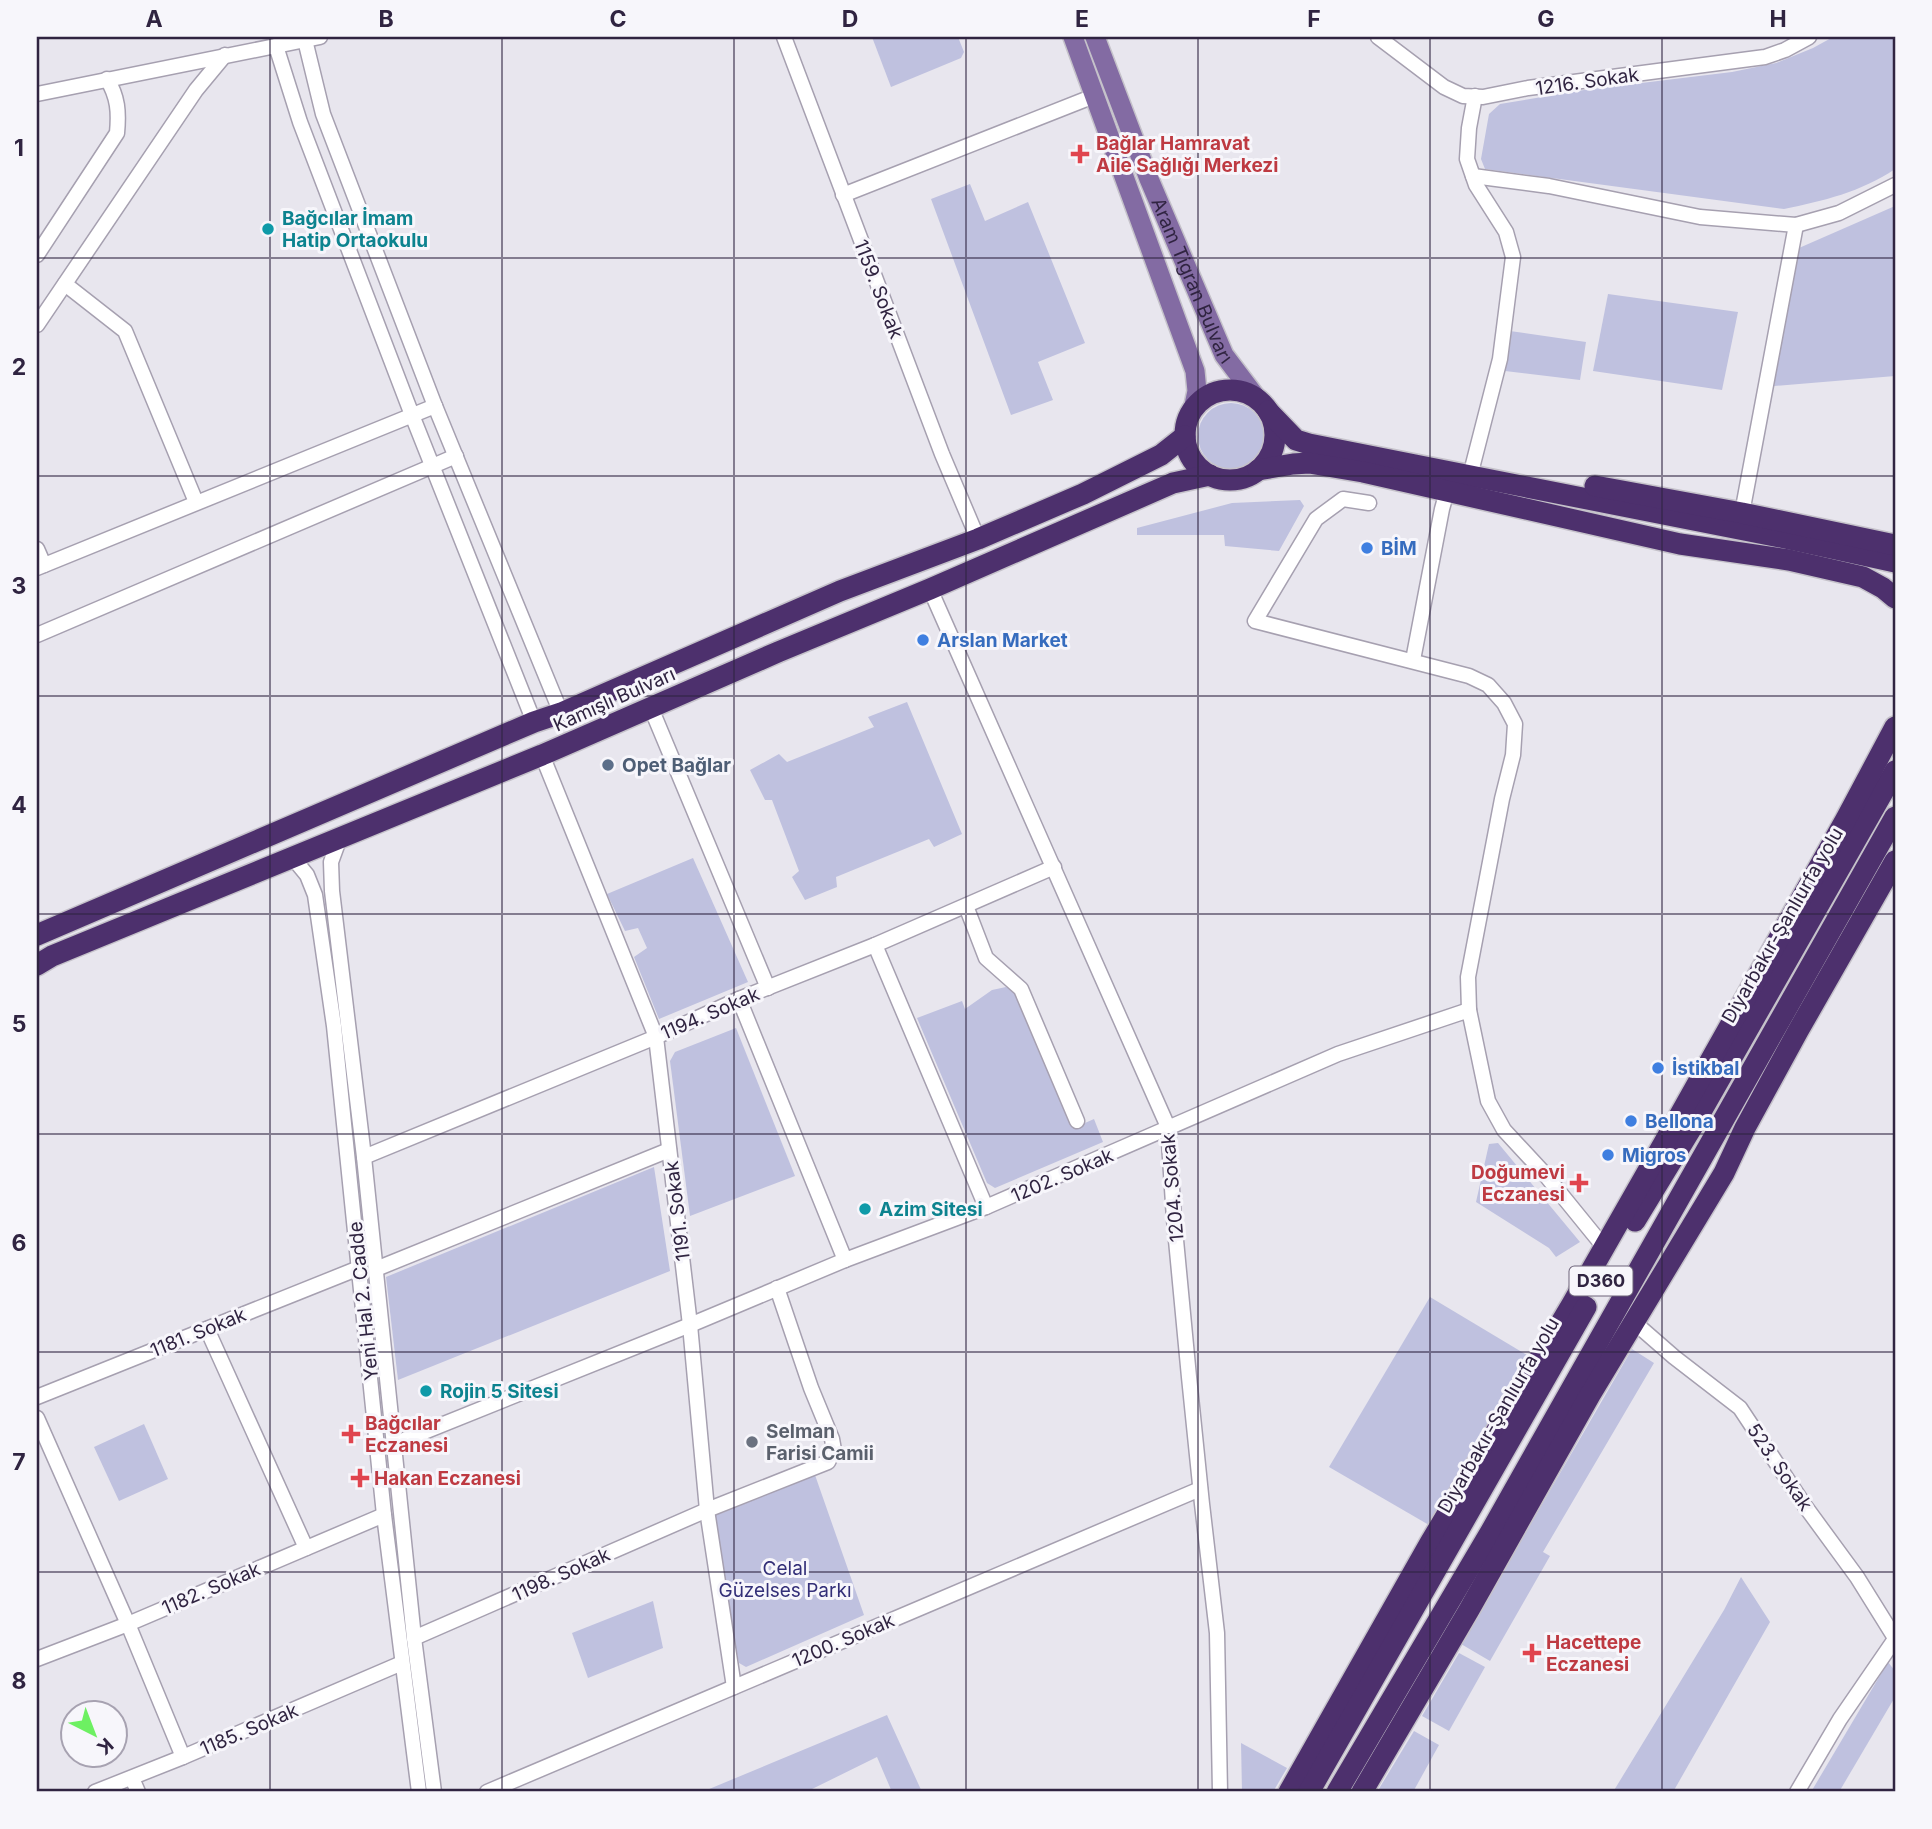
<svg xmlns="http://www.w3.org/2000/svg" width="1932" height="1829" font-family="Inter,sans-serif">
  <style>
    .green { fill: #bfc1df }
    .lines { fill: none; stroke-linecap: round; stroke-linejoin: round }
    .minor-casing { stroke: #a6a0b0; stroke-width: 17 }
    .major-casing { stroke: #c5c2ca; stroke-width: 22 }
    .highway-casing { stroke: #c5c2ca; stroke-width: 24 }
    .minor { stroke: #fff; stroke-width: 14 }
    .major { stroke: #836ba3; stroke-width: 19 }
    .highway { stroke: #4d306d; stroke-width: 21 }
    .grid { fill: none; stroke: #302441; stroke-width: 2; stroke-opacity: 0.55 }
    .health-dot { fill: #e0444e; stroke: #f7f6fb; stroke-width: 2.5 }
    .culture-dot { fill: #0f9aa8; stroke: #f7f6fb; stroke-width: 2.5 }
    .shop-dot { fill: #3f7fe0; stroke: #f7f6fb; stroke-width: 2.5 }
    .service-dot { fill: #5c6f8a; stroke: #f7f6fb; stroke-width: 2.5 }
    .worship-dot { fill: #6b7280; stroke: #f7f6fb; stroke-width: 2.5 }
    .labels { text-anchor: middle; stroke-width: 6; stroke-linejoin: round; paint-order: stroke }
    .shield { fill: #f7f6fb; stroke: #6c6379; stroke-width: 2 }
    .shield-label { font-size: 18px; font-weight: bold; fill: #302441 }
    .street-label { font-size: 19px; fill: #302441; stroke: #f7f6fb }
    .health-label { font-size: 19px; font-weight: bold; fill: #be3a42; stroke: #f7f6fb; text-anchor: start }
    .culture-label { font-size: 19px; font-weight: bold; fill: #0d838f; stroke: #f7f6fb; text-anchor: start }
    .shop-label { font-size: 19px; font-weight: bold; fill: #366cbe; stroke: #f7f6fb; text-anchor: start }
    .service-label { font-size: 19px; font-weight: bold; fill: #4e5e75; stroke: #f7f6fb; text-anchor: start }
    .worship-label { font-size: 19px; font-weight: bold; fill: #5b616d; stroke: #f7f6fb; text-anchor: start }
    .park-label { font-size: 19px; fill: #332f78; stroke: #f7f6fb }
    .neatline { fill: none; stroke: #302441; stroke-width: 2.5 }
    .grid-label { font-size: 23px; text-anchor: middle; font-weight: bold; fill: #302441 }
  </style>
  <rect width="100%" height="100%" fill="#e8e6ee"/>
  <g class="green">
    <path d="M872,37h86l6,15 -3,6 -70,29z"/>
    <path d="M1833,37h62v132c-34,23 -72,32 -111,40l-299,-40 -4,-10 8,-45 11,-10 84,-14 148,-18 44,-9 37,-15z"/>
    <path d="M970,184l15,37 43,-19 57,141 -47,19 15,38 -42,15 -80,-216z"/>
    <path d="M1895,206v170l-121,10 25,-138z"/>
    <path d="M1608,294l130,18 -16,78 -129,-19z"/>
    <path d="M1510,331l76,11 -6,38 -75,-9z"/>
    <circle cx="1231" cy="436" r="33"/>
    <path d="M1300,500l4,6 -25,45 -54,-5 -1,-11h-87v-7l95,-25z"/>
    <path d="M907,702l55,132 -28,13 -5,-8 -93,38 1,10 -32,13 -13,-23 7,-6 -27,-71h-7l-15,-30 29,-16 8,8 87,-35 -6,-10z"/>
    <path d="M693,858l55,124 -89,37 -25,-62 13,-9 -9,-20 -13,3 -18,-37z"/>
    <path d="M1006,987l8,5 7,10 55,125 18,-8 9,23 -108,46 -8,-5 -70,-165 45,-17 3,8 27,-19z"/>
    <path d="M736,1028l59,148 -105,40 -20,-155 5,-9z"/>
    <path d="M1498,1143l82,99 -24,15 -7,-9 -73,-46 13,-58z"/>
    <path d="M654,1167l16,104 -272,109 -12,-103z"/>
    <path d="M1430,1297l97,58 -98,170 -100,-58z"/>
    <path d="M1632,1349l22,14 -111,189 7,4 -60,105 -29,-17z"/>
    <path d="M144,1424l24,55 -49,22 -25,-54z"/>
    <path d="M815,1475l49,140 -118,52 -7,-4 -31,-148 14,-2z"/>
    <path d="M1741,1577l29,45 -97,170h-60l111,-182z"/>
    <path d="M653,1601l10,47 -75,30 -16,-45z"/>
    <path d="M1459,1653l26,14 -36,64 -27,-15z"/>
    <path d="M1888,1662l7,9v26l-56,95h-28z"/>
    <path d="M887,1715l35,77h-30l-15,-35 -71,35h-104z"/>
    <path d="M1414,1731l25,14 -26,47h-36z"/>
    <path d="M1241,1743l46,25 -14,24h-31z"/>
  </g>
  <g class="lines">
    <g class="minor-casing">
      <g id="minor">
        <path d="M784,37l158,417 36,85"/>
        <path d="M1378,37l66,50 19,9 20,1 45,-9 237,-31 20,-7 24,-13"/>
        <path d="M305,40l18,74 112,292 126,307"/>
        <path d="M276,46l24,76 112,293 122,307"/>
        <path d="M37,94l283,-57"/>
        <path d="M1473,176l76,10 151,31 96,8 43,-12 56,-28"/>
        <path d="M843,195l251,-99"/>
        <path d="M37,255l80,-122c2,-21 1,-36 -10,-54"/>
        <path d="M65,284l60,47 71,171"/>
        <path d="M37,325l159,-235 29,-35"/>
        <path d="M1470,476l30,-117 13,-102 -7,-25 -30,-47 -9,-26 2,-31 6,-32"/>
        <path d="M1369,503l-26,-4 -27,20 -61,102 214,55 19,9 16,18 11,21 -2,31 -11,44 -34,178 1,33"/>
        <path d="M1742,513l54,-288"/>
        <path d="M37,549l7,16"/>
        <path d="M37,568l398,-162"/>
        <path d="M930,589l238,538 6,92 15,158 13,127 15,129 3,159"/>
        <path d="M37,635l419,-179"/>
        <path d="M1413,660l29,-151 5,-18"/>
        <path d="M651,708l117,280"/>
        <path d="M542,755l114,282 34,288 17,185 27,177"/>
        <path d="M339,840l-8,22 1,29 32,266 50,481 20,154"/>
        <path d="M293,858l14,17 8,20 19,131 50,489 35,277"/>
        <path d="M966,906l20,52 35,31 56,132"/>
        <path d="M875,945l111,262"/>
        <path d="M739,999l106,261"/>
        <path d="M364,1157l292,-120 83,-38 136,-54 179,-78"/>
        <path d="M376,1269l293,-119"/>
        <path d="M1635,1323l39,34 66,51 65,98 52,71 38,61"/>
        <path d="M207,1329l99,219"/>
        <path d="M37,1397l322,-129"/>
        <path d="M37,1418l91,206 55,133"/>
        <path d="M394,1444l296,-119 155,-65 141,-53 352,-153 131,-44 19,91 16,29 39,42 61,75"/>
        <path d="M414,1638l293,-128 121,-48 6,-12 -2,-11 -21,-51 -34,-100"/>
        <path d="M37,1659l91,-35 256,-109"/>
        <path d="M132,1778l6,14"/>
        <path d="M95,1792l88,-35 219,-94"/>
        <path d="M487,1792c238,-99 475,-203 713,-303"/>
        <path d="M1797,1792l43,-73 55,-80"/>
      </g>
    </g>
    <g class="major-casing">
      <g id="major">
        <path d="M1073,37l122,334 2,20 -4,19"/>
        <path id="s1" d="M1095,37l54,142 75,176 34,45"/>
      </g>
    </g>
    <g class="highway-casing">
      <g id="highway">
        <circle cx="1230" cy="435" r="45"/>
        <path d="M1268,411l28,29 13,4 476,94 110,24"/>
        <path d="M1258,470l35,-6 16,-1 54,9 317,72 109,16 74,17 20,11 12,10"/>
        <path d="M1595,486l147,27 153,32"/>
        <path d="M37,935l497,-213 27,-9 279,-122 138,-52 105,-45 78,-39 24,-19"/>
        <path d="M37,965l15,-9 490,-201 236,-103 152,-63 243,-106 37,-8"/>
        <path d="M1635,1221l59,-97 201,-353"/>
        <path d="M1289,1792l141,-249 142,-239 105,-184 169,-301 49,-92"/>
        <path d="M1309,1792l277,-485"/>
        <path d="M1337,1792l154,-261 404,-714"/>
        <path d="M1362,1792l107,-182 121,-215 134,-222 21,-45 53,-97 97,-170"/>
      </g>
    </g>
    <use href="#minor" class="minor"/>
    <use href="#major" class="major"/>
    <use href="#highway" class="highway"/>
  </g>
  <path class="grid" d="M270,37v1755M502,37v1755M734,37v1755M966,37v1755M1198,37v1755M1430,37v1755M1662,37v1755M37,258h1858M37,476h1858M37,696h1858M37,914h1858M37,1134h1858M37,1352h1858M37,1572h1858"/>
  <g class="health-dot">
    <path d="M1076.5 143.5h7v7h7v7h-7v7h-7v-7h-7v-7h7z"/>
    <path d="M1575.5 1172.5h7v7h7v7h-7v7h-7v-7h-7v-7h7z"/>
    <path d="M347.5 1423.5h7v7h7v7h-7v7h-7v-7h-7v-7h7z"/>
    <path d="M356.5 1467.5h7v7h7v7h-7v7h-7v-7h-7v-7h7z"/>
    <path d="M1528.5 1642.5h7v7h7v7h-7v7h-7v-7h-7v-7h7z"/>
  </g>
  <g class="culture-dot">
    <circle cx="268" cy="229" r="7"/>
    <circle cx="865" cy="1209" r="7"/>
    <circle cx="426" cy="1391" r="7"/>
  </g>
  <g class="shop-dot">
    <circle cx="1367" cy="548" r="7"/>
    <circle cx="923" cy="640" r="7"/>
    <circle cx="1658" cy="1068" r="7"/>
    <circle cx="1631" cy="1121" r="7"/>
    <circle cx="1608" cy="1155" r="7"/>
  </g>
  <circle class="service-dot" cx="608" cy="765" r="7"/>
  <circle class="worship-dot" cx="752" cy="1442" r="7"/>
  <g class="labels">
    <rect class="shield" x="1569.5" y="1266.5" width="63" height="29" rx="5"/>
    <g class="shield-label">
      <text x="1601" y="1287">D360</text>
    </g>
    <g class="street-label">
      <text transform="translate(1587 81) rotate(-8)" y="7">1216. Sokak</text>
      <text dy="7" stroke="none"><textPath href="#s1" startOffset="262">Aram Tigran Bulvarı</textPath></text>
      <text transform="translate(879 289) rotate(69)" y="7">1159. Sokak</text>
      <text transform="translate(614 699) rotate(-24)" y="7">Kamışlı Bulvarı</text>
      <text transform="translate(1782 925) rotate(-60)" y="7">Diyarbakır-Şanlıurfa yolu</text>
      <text transform="translate(710 1013) rotate(-23)" y="7">1194. Sokak</text>
      <text transform="translate(1062 1175) rotate(-23)" y="7">1202. Sokak</text>
      <text transform="translate(1172 1188) rotate(-95)" y="7">1204. Sokak</text>
      <text transform="translate(677 1211) rotate(-97)" y="7">1191. Sokak</text>
      <text transform="translate(363 1301) rotate(-96)" y="7">Yeni Hal 2. Cadde</text>
      <text transform="translate(198 1332) rotate(-22)" y="7">1181. Sokak</text>
      <text transform="translate(1498 1415) rotate(-60)" y="7">Diyarbakır-Şanlıurfa yolu</text>
      <text transform="translate(1780 1467) rotate(56)" y="7">523. Sokak</text>
      <text transform="translate(561 1574) rotate(-24)" y="7">1198. Sokak</text>
      <text transform="translate(211 1588) rotate(-23)" y="7">1182. Sokak</text>
      <text transform="translate(843 1640) rotate(-23)" y="7">1200. Sokak</text>
      <text transform="translate(249 1729) rotate(-23)" y="7">1185. Sokak</text>
    </g>
    <g class="health-label">
      <text x="1096" y="150">Bağlar Hamravat<tspan x="1096" dy="22">Aile Sağlığı Merkezi</tspan></text>
      <text x="1565" y="1179" text-anchor="end">Doğumevi<tspan x="1565" dy="22">Eczanesi</tspan></text>
      <text x="365" y="1430">Bağcılar<tspan x="365" dy="22">Eczanesi</tspan></text>
      <text x="374" y="1485">Hakan Eczanesi</text>
      <text x="1546" y="1649">Hacettepe<tspan x="1546" dy="22">Eczanesi</tspan></text>
    </g>
    <g class="culture-label">
      <text x="282" y="225">Bağcılar İmam<tspan x="282" dy="22">Hatip Ortaokulu</tspan></text>
      <text x="879" y="1216">Azim Sitesi</text>
      <text x="440" y="1398">Rojin 5 Sitesi</text>
    </g>
    <g class="shop-label">
      <text x="1381" y="555">BİM</text>
      <text x="937" y="647">Arslan Market</text>
      <text x="1672" y="1075">İstikbal</text>
      <text x="1645" y="1128">Bellona</text>
      <text x="1622" y="1162">Migros</text>
    </g>
    <g class="service-label">
      <text x="622" y="772">Opet Bağlar</text>
    </g>
    <g class="worship-label">
      <text x="766" y="1438">Selman<tspan x="766" dy="22">Farisi Camii</tspan></text>
    </g>
    <g class="park-label">
      <text x="785" y="1575">Celal<tspan x="785" dy="22">Güzelses Parkı</tspan></text>
    </g>
  </g>
  <rect width="1932" height="1829" fill="none" stroke="#f7f6fb" stroke-width="77"/>
  <g transform="translate(94 1734) rotate(138)"><circle r="33" fill="#f7f6fb" stroke="#a7a2b1" stroke-width="2"/>
  <path d="M0-5L12 26L0 18L-12 26Z" fill="#6df062"/>
  <text y="-10" font-size="19" font-weight="bold" text-anchor="middle" fill="#302441">K</text>
  </g>
  <rect x="38" y="38" width="1856" height="1752" class="neatline"/>
  <g class="grid-label">
    <text x="154" y="27">A</text>
    <text x="386" y="27">B</text>
    <text x="618" y="27">C</text>
    <text x="850" y="27">D</text>
    <text x="1082" y="27">E</text>
    <text x="1314" y="27">F</text>
    <text x="1546" y="27">G</text>
    <text x="1778" y="27">H</text>
    <text x="19" y="156">1</text>
    <text x="19" y="375">2</text>
    <text x="19" y="594">3</text>
    <text x="19" y="813">4</text>
    <text x="19" y="1032">5</text>
    <text x="19" y="1251">6</text>
    <text x="19" y="1470">7</text>
    <text x="19" y="1689">8</text>
  </g>
</svg>
